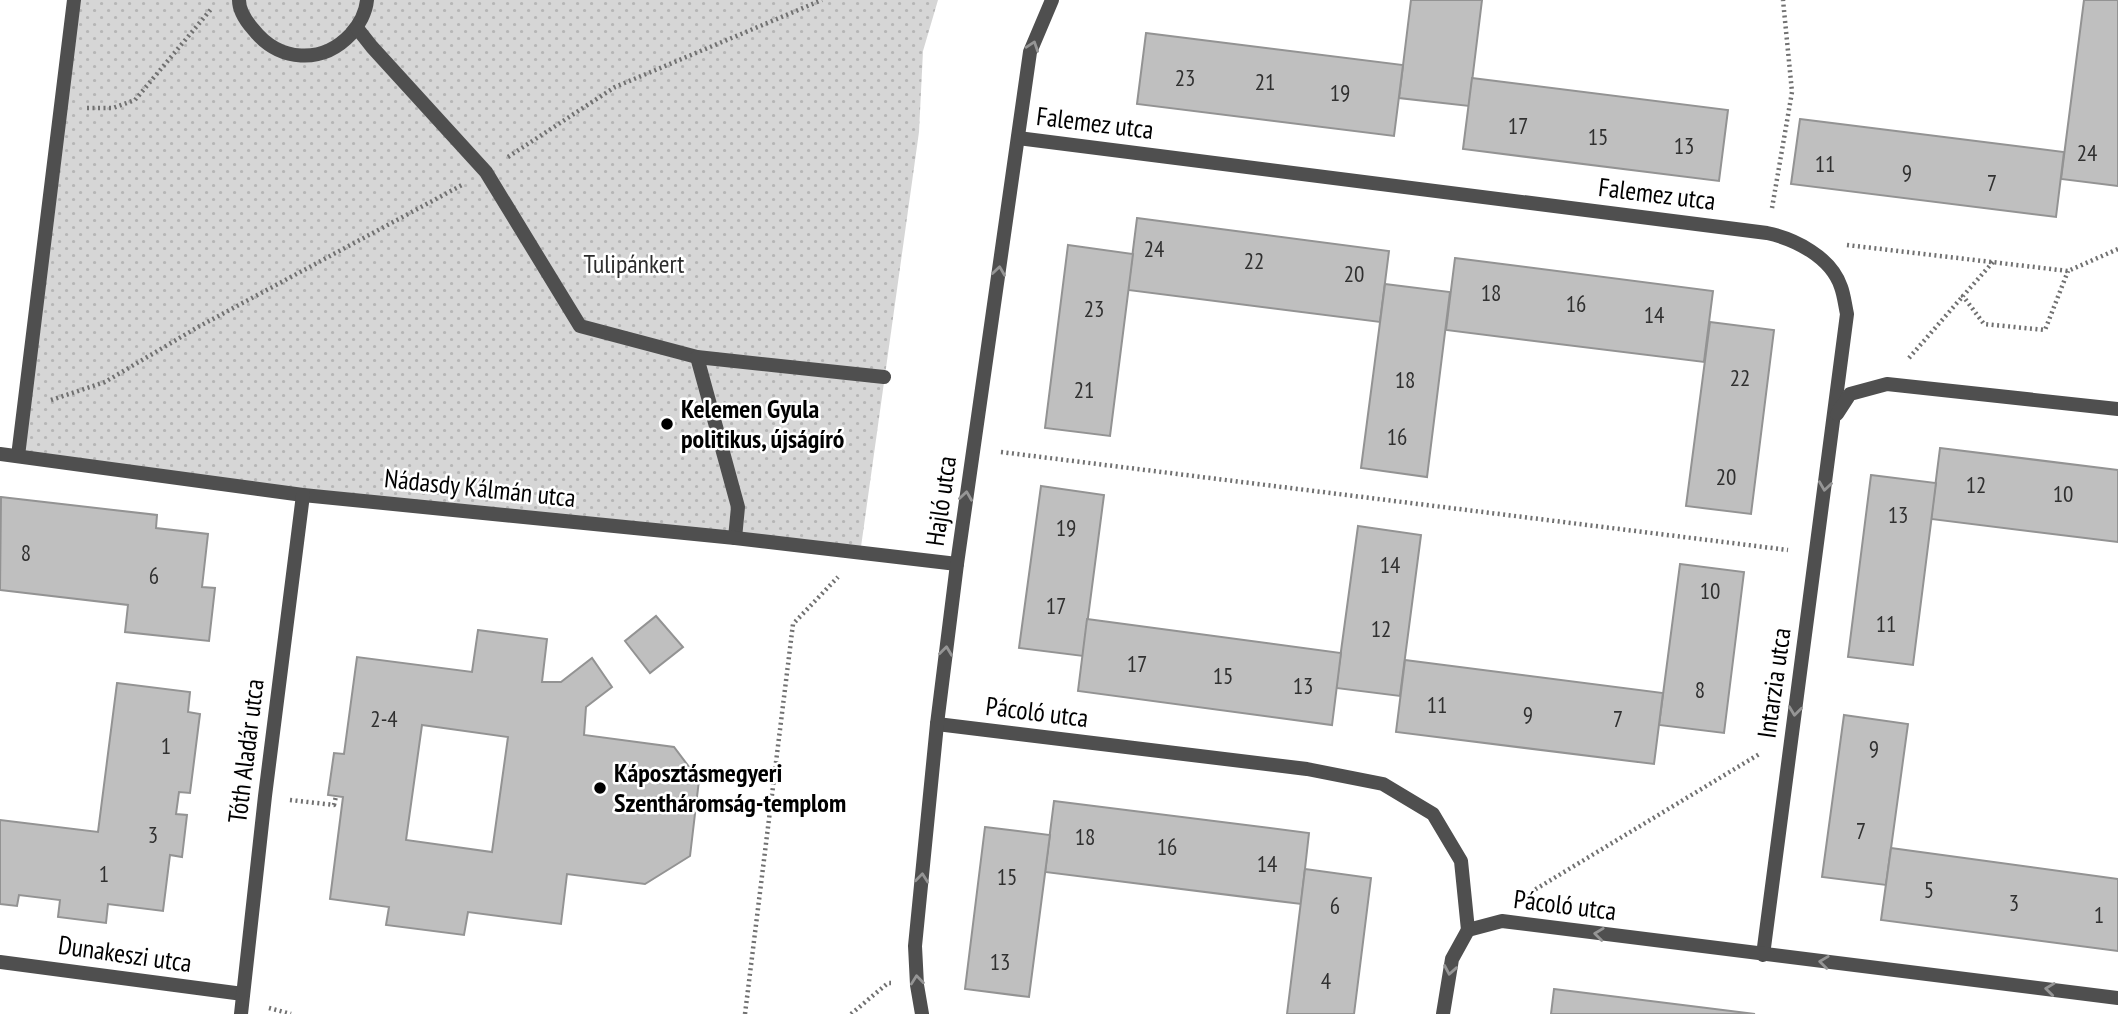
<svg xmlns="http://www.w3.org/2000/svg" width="2118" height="1014" font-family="'PT Sans Narrow',sans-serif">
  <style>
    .park { fill: url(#park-dots) }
    .building { fill: #bfbfbf; stroke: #939393; stroke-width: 2; fill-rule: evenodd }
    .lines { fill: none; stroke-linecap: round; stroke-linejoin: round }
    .path { stroke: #717171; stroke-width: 4.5; stroke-dasharray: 2 3.5; stroke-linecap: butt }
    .pedestrian { stroke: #4f4f4f; stroke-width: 14 }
    .minor { stroke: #4f4f4f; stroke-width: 14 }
    .oneway { stroke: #959595 }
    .poi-dot { fill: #000; stroke: #fff; stroke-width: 2.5 }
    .labels { text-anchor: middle; stroke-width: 5; stroke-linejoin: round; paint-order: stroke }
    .number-label { font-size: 23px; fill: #303030 }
    .street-label { font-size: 26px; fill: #000; stroke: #fff }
    .park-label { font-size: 26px; fill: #2d2d2d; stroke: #fff }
    .poi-label { font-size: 26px; font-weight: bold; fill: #000; stroke: #fff; text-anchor: start }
  </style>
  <defs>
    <pattern id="park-dots" width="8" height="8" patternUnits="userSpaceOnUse" patternTransform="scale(1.75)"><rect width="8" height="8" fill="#d6d6d6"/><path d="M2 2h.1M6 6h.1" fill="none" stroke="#b6b6b6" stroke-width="1.8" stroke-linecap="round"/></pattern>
  </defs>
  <rect width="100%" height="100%" fill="#fff"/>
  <path class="park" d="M74,0h864l-15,51 -4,81 -59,422 -842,-98z"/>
  <g class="building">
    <path d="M1411,0h71l-13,106 -70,-8z"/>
    <path d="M2084,0h34v186l-57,-7z"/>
    <path d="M1146,33l257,32 -9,71 -257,-32z"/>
    <path d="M1472,78l256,32 -9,71 -256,-32z"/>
    <path d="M1800,119l264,33 -8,65 -265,-33z"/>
    <path d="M1137,218l252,33 -9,71 -252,-32z"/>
    <path d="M1068,245l65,9 -23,182 -65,-8z"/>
    <path d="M1455,258l258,33 -9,71 -258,-32z"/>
    <path d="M1385,284l65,8 -23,185 -66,-9z"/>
    <path d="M1710,322l64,8 -23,184 -65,-8z"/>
    <path d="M1940,448l178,22v72l-187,-23z"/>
    <path d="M1871,475l65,8 -23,182 -65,-8z"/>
    <path d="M1041,486l63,9 -21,161 -64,-8z"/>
    <path d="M1,497l156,18 -1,13 52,6 -6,53 13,1 -6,53 -84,-9 3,-27 -128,-15z"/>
    <path d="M1358,526l63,9 -21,161 -64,-8z"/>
    <path d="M1680,564l64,8 -20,161 -65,-8z"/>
    <path d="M656,616l27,31 -33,26 -25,-32z"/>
    <path d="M1087,619l254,34 -9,72 -254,-34z"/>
    <path d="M478,630l69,9 -5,43h19l31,-24 20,29 -26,20 -2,28 90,12 25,33 -9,76 -45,28 -78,-10 -6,50 -93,-12 -4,23 -78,-10 3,-18 -59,-8 13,-102 -15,-2 6,-42 10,1 13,-97 115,15zM422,725l86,12 -16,115 -86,-12z"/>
    <path d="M1405,660l258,33 -9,71 -258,-32z"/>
    <path d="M117,683l73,9 -2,20 12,2 -10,79 -11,-1 -3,22 11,1 -5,42 -12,-2 -7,56 -55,-7 -2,19 -48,-6 2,-17 -41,-5 -2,11 -17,-2v-84l98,12z"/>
    <path d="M1844,715l64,9 -22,161 -64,-8z"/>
    <path d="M1054,801l255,32 -8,71 -256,-32z"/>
    <path d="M985,827l65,8 -21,162 -64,-8z"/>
    <path d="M1891,848l227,31v72l-237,-31z"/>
    <path d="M1305,869l66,9 -17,136h-67z"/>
    <path d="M1554,989l201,25h-204z"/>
  </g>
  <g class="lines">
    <g class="path">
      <path d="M87,108h26l22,-8 77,-92"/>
      <path d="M508,157l107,-70 207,-87"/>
      <path d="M1772,208l20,-116 -9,-92"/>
      <path d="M1847,245l221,26 50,-22"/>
      <path d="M1993,262l-30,34 21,28 61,6 23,-59"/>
      <path d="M1909,358l54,-62"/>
      <path d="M51,400l54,-18 93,-55 264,-142"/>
      <path d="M1001,452l787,98"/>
      <path d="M290,800l44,5 2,-9"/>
      <path d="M1526,895l235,-142"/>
      <path d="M269,1008l22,6"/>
      <path d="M745,1014l48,-390 45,-47"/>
      <path d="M851,1014l37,-31h3"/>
    </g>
    <g class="pedestrian">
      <path d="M239,0c0,10 7,21 14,29 26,33 69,36 98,5 8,-9 15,-22 16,-34"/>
      <path d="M357,28l15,19 114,125 94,154 117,31 187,20"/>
      <path d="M697,357l41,150 -3,31"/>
      <path d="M18,456l56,-456"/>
    </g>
    <g class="minor">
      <path d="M1018,138l749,95c28,6 64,24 74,54 3,8 4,18 6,27l-84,641"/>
      <path d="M1837,414l13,-20 37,-10 231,25"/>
      <path d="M0,454l303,41 432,43 222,26"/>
      <path d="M937,724l370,45 76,15 50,30 28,47 7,69"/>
      <path d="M1468,930l34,-9 616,77"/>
      <path d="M0,962l243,32"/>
      <path d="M241,1014l24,-218 38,-301"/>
      <path d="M922,1014l-5,-29 -2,-39 22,-222 20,-160 73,-512 22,-52"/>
      <path d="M1443,1014l9,-55 16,-29"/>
    </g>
  </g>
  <defs><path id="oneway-chevron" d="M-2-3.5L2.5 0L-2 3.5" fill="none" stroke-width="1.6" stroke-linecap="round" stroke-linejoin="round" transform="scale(1.75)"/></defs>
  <g class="oneway">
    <use href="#oneway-chevron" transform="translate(1033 46) rotate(-71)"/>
    <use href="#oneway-chevron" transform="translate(999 271) rotate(-82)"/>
    <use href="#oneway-chevron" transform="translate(1825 486) rotate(98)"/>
    <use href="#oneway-chevron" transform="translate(966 496) rotate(-82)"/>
    <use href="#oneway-chevron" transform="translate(946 651) rotate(-83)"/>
    <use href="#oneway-chevron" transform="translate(1795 711) rotate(97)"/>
    <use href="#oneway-chevron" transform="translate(922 878) rotate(-84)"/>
    <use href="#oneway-chevron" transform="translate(1599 934) rotate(-173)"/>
    <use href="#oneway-chevron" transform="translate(1824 962) rotate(-173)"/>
    <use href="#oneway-chevron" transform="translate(1450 970) rotate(100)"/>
    <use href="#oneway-chevron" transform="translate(917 980) rotate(-96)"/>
    <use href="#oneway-chevron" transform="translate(2050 989) rotate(-173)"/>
  </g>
  <g class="poi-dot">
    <circle cx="667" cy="424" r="7"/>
    <circle cx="600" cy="788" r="7"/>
  </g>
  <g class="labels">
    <g class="number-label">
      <text x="1185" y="86">23</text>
      <text x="1265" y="90">21</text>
      <text x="1340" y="101">19</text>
      <text x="1518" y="134">17</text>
      <text x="1598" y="145">15</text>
      <text x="1684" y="154">13</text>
      <text x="2087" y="161">24</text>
      <text x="1825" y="172">11</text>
      <text x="1907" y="181">9</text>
      <text x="1992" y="191">7</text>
      <text x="1154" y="257">24</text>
      <text x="1254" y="269">22</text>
      <text x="1354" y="282">20</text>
      <text x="1491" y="301">18</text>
      <text x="1576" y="312">16</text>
      <text x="1094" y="317">23</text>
      <text x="1654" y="323">14</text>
      <text x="1740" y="386">22</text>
      <text x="1405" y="388">18</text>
      <text x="1084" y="398">21</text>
      <text x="1397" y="445">16</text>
      <text x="1726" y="485">20</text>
      <text x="1976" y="493">12</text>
      <text x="2063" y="502">10</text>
      <text x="1898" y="523">13</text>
      <text x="1066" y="536">19</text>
      <text x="26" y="561">8</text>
      <text x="1390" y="573">14</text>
      <text x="154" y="584">6</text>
      <text x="1710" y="599">10</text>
      <text x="1056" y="614">17</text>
      <text x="1886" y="632">11</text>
      <text x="1381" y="637">12</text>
      <text x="1137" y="672">17</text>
      <text x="1223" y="684">15</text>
      <text x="1303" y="694">13</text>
      <text x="1700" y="698">8</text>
      <text x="1437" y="713">11</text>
      <text x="1528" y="723">9</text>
      <text x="384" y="727">2-4</text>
      <text x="1618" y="727">7</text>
      <text x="166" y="754">1</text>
      <text x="1874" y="757">9</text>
      <text x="1861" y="839">7</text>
      <text x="153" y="843">3</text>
      <text x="1085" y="845">18</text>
      <text x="1167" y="855">16</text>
      <text x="1267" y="872">14</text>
      <text x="104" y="882">1</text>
      <text x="1007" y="885">15</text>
      <text x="1929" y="898">5</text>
      <text x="2014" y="911">3</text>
      <text x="1335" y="914">6</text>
      <text x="2099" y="923">1</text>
      <text x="1000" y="970">13</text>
      <text x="1326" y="989">4</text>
    </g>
    <g class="street-label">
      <text transform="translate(1095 123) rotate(7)" y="9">Falemez utca</text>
      <text transform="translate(1657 194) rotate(7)" y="9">Falemez utca</text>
      <text transform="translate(480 488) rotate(6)" y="9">Nádasdy Kálmán utca</text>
      <text transform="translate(941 501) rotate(-82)" y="9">Hajló utca</text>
      <text transform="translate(1774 683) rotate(-82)" y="9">Intarzia utca</text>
      <text transform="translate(1037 712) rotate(7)" y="9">Pácoló utca</text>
      <text transform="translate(246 751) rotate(-83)" y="9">Tóth Aladár utca</text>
      <text transform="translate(1565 905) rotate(7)" y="9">Pácoló utca</text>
      <text transform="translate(125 954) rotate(8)" y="9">Dunakeszi utca</text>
    </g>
    <g class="park-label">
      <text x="634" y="273">Tulipánkert</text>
    </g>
    <g class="poi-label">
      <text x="681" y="418">Kelemen Gyula<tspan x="681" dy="30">politikus, újságíró</tspan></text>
      <text x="614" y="782">Káposztásmegyeri<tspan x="614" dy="30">Szentháromság-templom</tspan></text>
    </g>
  </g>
</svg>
